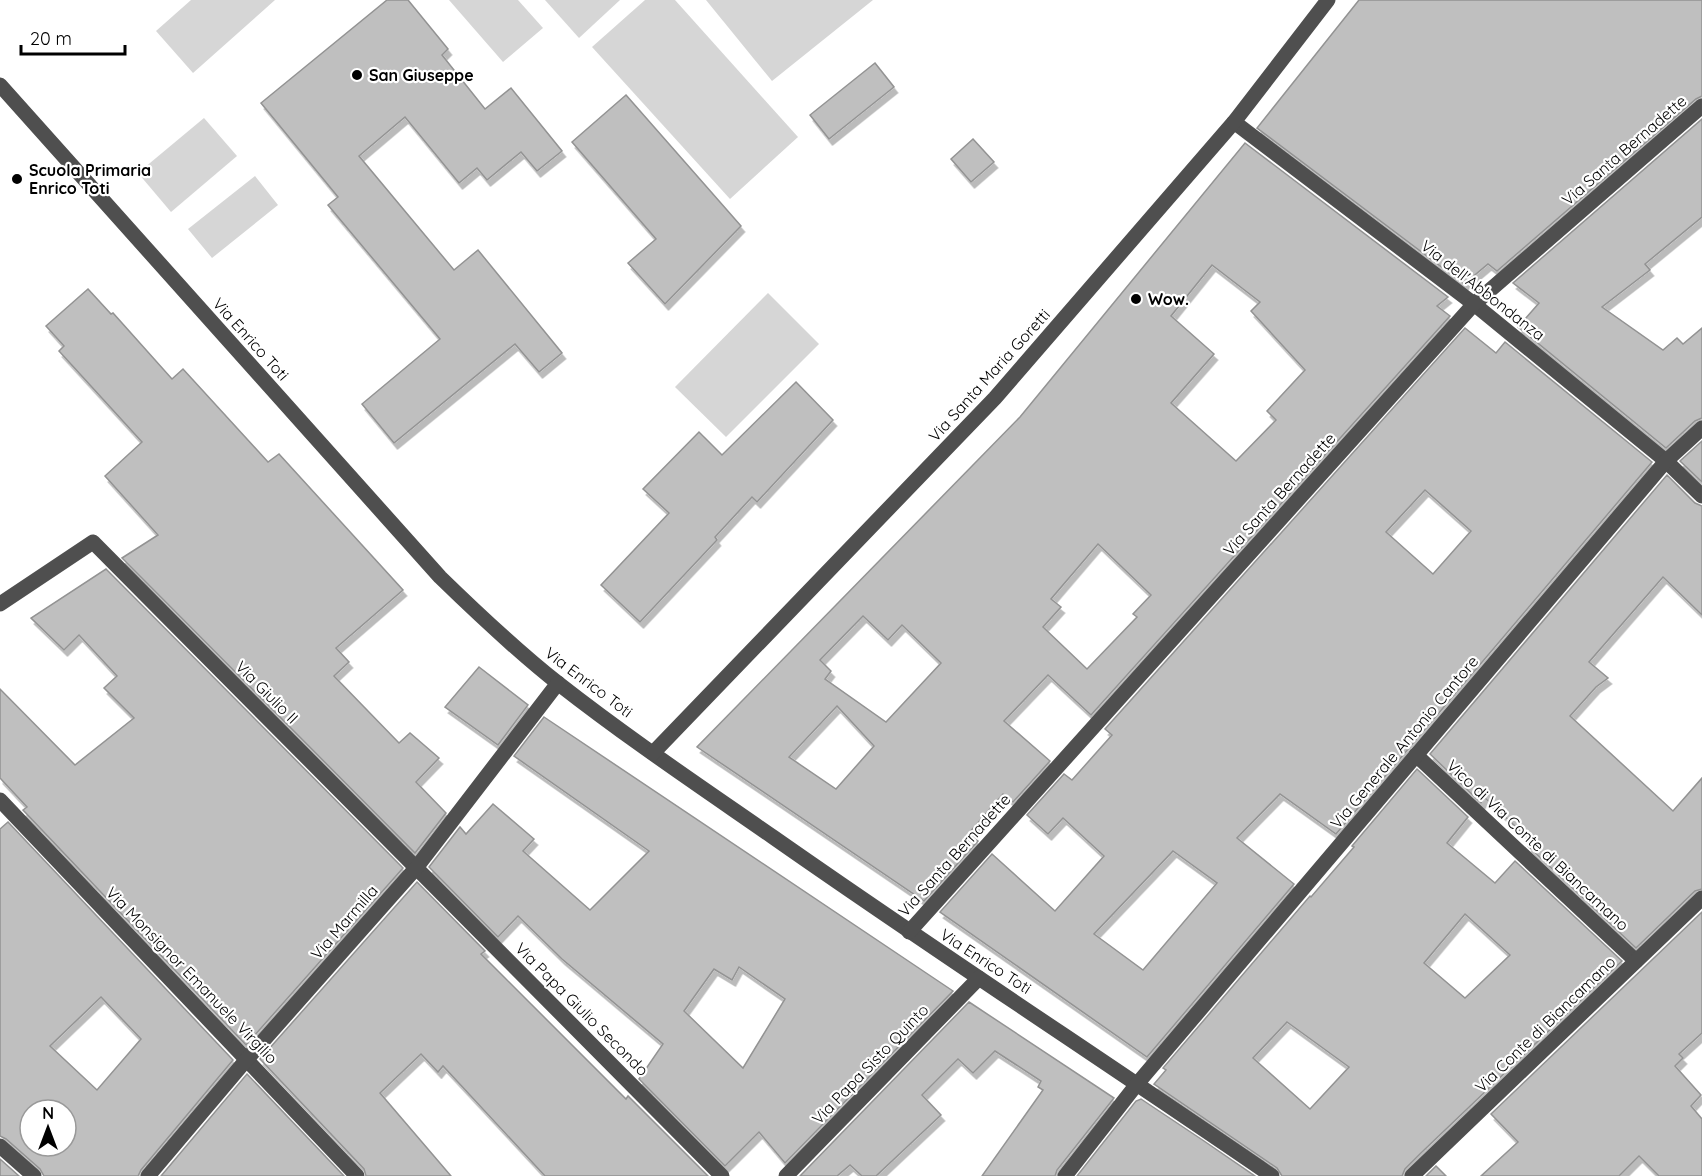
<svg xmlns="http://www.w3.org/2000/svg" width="1702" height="1176" font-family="Quicksand,sans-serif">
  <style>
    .green { fill: #d6d6d6 }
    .building { fill: #bfbfbf; stroke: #939393; stroke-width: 1.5; fill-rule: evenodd; filter: url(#shadow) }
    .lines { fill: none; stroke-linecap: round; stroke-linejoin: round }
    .minor { stroke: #4f4f4f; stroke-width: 15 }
    .poi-dot { fill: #000; stroke: #fff; stroke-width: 2 }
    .labels { text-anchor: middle; stroke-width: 4.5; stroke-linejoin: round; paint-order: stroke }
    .poi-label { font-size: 16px; font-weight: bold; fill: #000; stroke: #fff; text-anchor: start }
    .street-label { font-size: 16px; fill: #000; stroke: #fff }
  </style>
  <defs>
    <filter id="shadow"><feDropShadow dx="3.5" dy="6" stdDeviation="0" flood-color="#0004"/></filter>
  </defs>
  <rect width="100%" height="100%" fill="#fff"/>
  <g class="green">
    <path d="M191,0h84l-82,73 -37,-42z"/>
    <path d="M449,0h69l25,28 -40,34z"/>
    <path d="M545,0h75l-41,38z"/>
    <path d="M645,0h30l123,137 -68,62 -138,-152z"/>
    <path d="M706,0h167l-101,81z"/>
    <path d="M204,118l33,38 -66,56 -33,-39z"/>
    <path d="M255,176l23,29 -66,53 -24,-29z"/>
    <path d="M768,293l51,51 -93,93 -51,-50z"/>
  </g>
  <g class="building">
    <path d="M387,0h21l40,49 -6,6 43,54 26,-21 51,63 -25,20 -16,-19 -34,28 -10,-12 -18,15 -54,-66 -46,39 95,114 24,-20 84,103 -23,19 -24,-28 -121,99 -32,-39 78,-65 -112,-134 10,-8 -77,-94z"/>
    <path d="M1359,0h343v96l-6,3 -199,172 -9,-7 -24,20 -207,-156z"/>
    <path d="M875,63l19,24 -65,52 -19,-24z"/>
    <path d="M626,95l115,131 -76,78 -37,-41 28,-24 -84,-97z"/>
    <path d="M1702,119v98l-57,47 5,6 -48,37 61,43 14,-12 6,6 19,-16v90l-7,3 -29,27 -148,-121 21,-24 -26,-20z"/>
    <path d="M973,139l21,23 -23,20 -20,-23z"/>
    <path d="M1245,143l203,154 -11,9 13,10 -359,399 -43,-40 -44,46 46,40 -37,41 -10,-8 -34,39 9,8 -54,60 -227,-154 323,-330zM1212,265l48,37 -9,9 54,59 -38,41 9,9 -40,41 -65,-58 43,-49 -43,-38zM1098,544l53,51 -18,19 4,3 -50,52 -44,-42 18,-20 -10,-8zM863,616l25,24 14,-15 39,38 -55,59 -61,-43 6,-8 -11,-11zM837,706l37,40 -38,43 -47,-32z"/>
    <path d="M88,289l23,25 2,-1 59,66 11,-10 85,93 11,-8 124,136 -67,58 13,14 -15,14 65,67 11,-10 29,25 -23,24 30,31 -31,40 -293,-295 36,-23 -53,-59 37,-34 -83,-91 5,-5 -18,-20z"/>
    <path d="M1465,328l31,25 9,-11 147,120 -316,372 -56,-40 -43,44 57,46 -147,173 -207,-145 52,-58 63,57 49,-55 -41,-38 -15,16 -21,-19 37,-41 8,6 40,-45 -7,-6zM1425,490l46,41 -38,43 -47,-42zM1173,851l44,32 -74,87 -49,-36z"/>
    <path d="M796,382l37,38 -76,82 -5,-5 -37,40 2,3 -77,82 -39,-37 68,-72 -26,-24 56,-57 23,23z"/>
    <path d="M1702,441v41l-22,-21z"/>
    <path d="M1667,475l28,28 7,3v109l-39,-38 -74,85 19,16 -12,9 -26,29 103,95 29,-33v111l-7,2 -59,57 -108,-102 4,-4 -47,-44 -4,5 -51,-49z"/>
    <path d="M106,569l297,299 -157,177 -223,-235 4,-3 -27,-29v-89l75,76 59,-47 -30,-30 13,-12 -38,-41 -15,15 -33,-32z"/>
    <path d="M479,667l49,38 -30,40 -53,-38z"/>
    <path d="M544,717l409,274 -168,172 -26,-31 -34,34 -86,-87 24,-35 -101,-85 -44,-43 -20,21 -69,-70 31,-40 6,7 27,-30 41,35 -11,12 67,59 59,-59 -135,-95zM739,967l46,32 -42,69 -59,-57 30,-42 18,11z"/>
    <path d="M1417,769l51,48 -21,26 48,40 20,-22 107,100 -200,191 -17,17 -3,7h-120l-5,-8 -123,-84 12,-14 -3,-2 147,-172 1,1 43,-50 -2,-1zM1465,914l45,41 -45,43 -41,-35zM1287,1022l62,45 -39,42 -57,-51z"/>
    <path d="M8,822l225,238 -92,110 -3,6h-94l-4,-7 -34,-30 -6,-3v-307zM101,997l40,42 -44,51 -47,-44zM30,1110h36v36h-36z"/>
    <path d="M417,882l68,69 -4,3 145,145 2,-3 80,80h-163l-102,-110 -5,6 -17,-18 -41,39 71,83h-85l-2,-7 -104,-110z"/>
    <path d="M1702,912v121l-23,21 4,4 -8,8 26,29 -10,11 11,13v57h-43l-20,-20 -20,20h-138l37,-34 -27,-28z"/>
    <path d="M969,1002l145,96 -57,72 -2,6h-73l61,-86 -5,-3 3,-6 -46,-30 -22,22 -15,-14 -36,36 19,20 -65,61h-14l-12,-11 -13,11h-37z"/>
    <path d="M247,1074l97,102h-183z"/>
    <path d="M1141,1099l63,42 51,35h-178l59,-75z"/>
    <path d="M0,1159l19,17h-19z"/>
    <path d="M1436,1166l10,10h-20z"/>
  </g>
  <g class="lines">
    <g class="minor">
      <path d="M0,85l440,492c38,37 77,74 119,107 69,54 142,103 214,153 164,115 333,225 499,339"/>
      <path d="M1234,122l240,182 192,157 36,35"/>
      <path d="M0,604l93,-62 629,634"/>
      <path d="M653,753l342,-355 239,-276 94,-122"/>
      <path d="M1416,755l220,206"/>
      <path d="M0,800l357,376"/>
      <path d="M909,932l565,-628 228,-198"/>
      <path d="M0,1146l34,30"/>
      <path d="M148,1176l99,-117 169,-191 142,-185"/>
      <path d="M786,1176l193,-198"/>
      <path d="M1065,1176l72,-92 529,-623 36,-33"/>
      <path d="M1412,1176l290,-278"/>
    </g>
  </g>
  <g class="poi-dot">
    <circle cx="357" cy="75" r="6"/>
    <circle cx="17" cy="179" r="6"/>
    <circle cx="1136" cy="299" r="6"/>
  </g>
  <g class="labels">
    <g class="poi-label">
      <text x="369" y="81">San Giuseppe</text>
      <text x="29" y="176">Scuola Primaria<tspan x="29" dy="18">Enrico Toti</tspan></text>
      <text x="1148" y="305">Wow.</text>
    </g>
    <g class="street-label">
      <text transform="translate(1624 150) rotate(-41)" y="6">Via Santa Bernadette</text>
      <text transform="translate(1483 290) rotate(38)" y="6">Via dell'Abbondanza</text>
      <text transform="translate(251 339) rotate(48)" y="6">Via Enrico Toti</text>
      <text transform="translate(989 375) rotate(-48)" y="6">Via Santa Maria Goretti</text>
      <text transform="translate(1279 494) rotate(-48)" y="6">Via Santa Bernadette</text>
      <text transform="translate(589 682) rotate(37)" y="6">Via Enrico Toti</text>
      <text transform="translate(267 692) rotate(45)" y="6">Via Giulio II</text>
      <text transform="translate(1404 742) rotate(-50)" y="6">Via Generale Antonio Cantore</text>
      <text transform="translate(1538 845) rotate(43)" y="6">Vico di Via Conte di Biancamano</text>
      <text transform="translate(954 855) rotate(-48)" y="6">Via Santa Bernadette</text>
      <text transform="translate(344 922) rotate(-49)" y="6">Via Marmilla</text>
      <text transform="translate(986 961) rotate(33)" y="6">Via Enrico Toti</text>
      <text transform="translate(192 975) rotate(46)" y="6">Via Monsignor Emanuele Virgilio</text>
      <text transform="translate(582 1009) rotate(45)" y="6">Via Papa Giulio Secondo</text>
      <text transform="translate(1545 1024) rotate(-44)" y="6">Via Conte di Biancamano</text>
      <text transform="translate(870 1064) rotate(-46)" y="6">Via Papa Sisto Quinto</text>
    </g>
  </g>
  <g transform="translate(48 1128)"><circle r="28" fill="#ffffff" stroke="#999999" stroke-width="1.5"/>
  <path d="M0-4.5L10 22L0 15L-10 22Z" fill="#000000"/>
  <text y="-9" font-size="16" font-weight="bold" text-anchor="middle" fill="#000000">N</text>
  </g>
  <path d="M21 45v9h104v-9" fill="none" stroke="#000000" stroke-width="3"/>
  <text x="30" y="45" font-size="18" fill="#000000" stroke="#ffffff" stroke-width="4.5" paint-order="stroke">20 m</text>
</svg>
